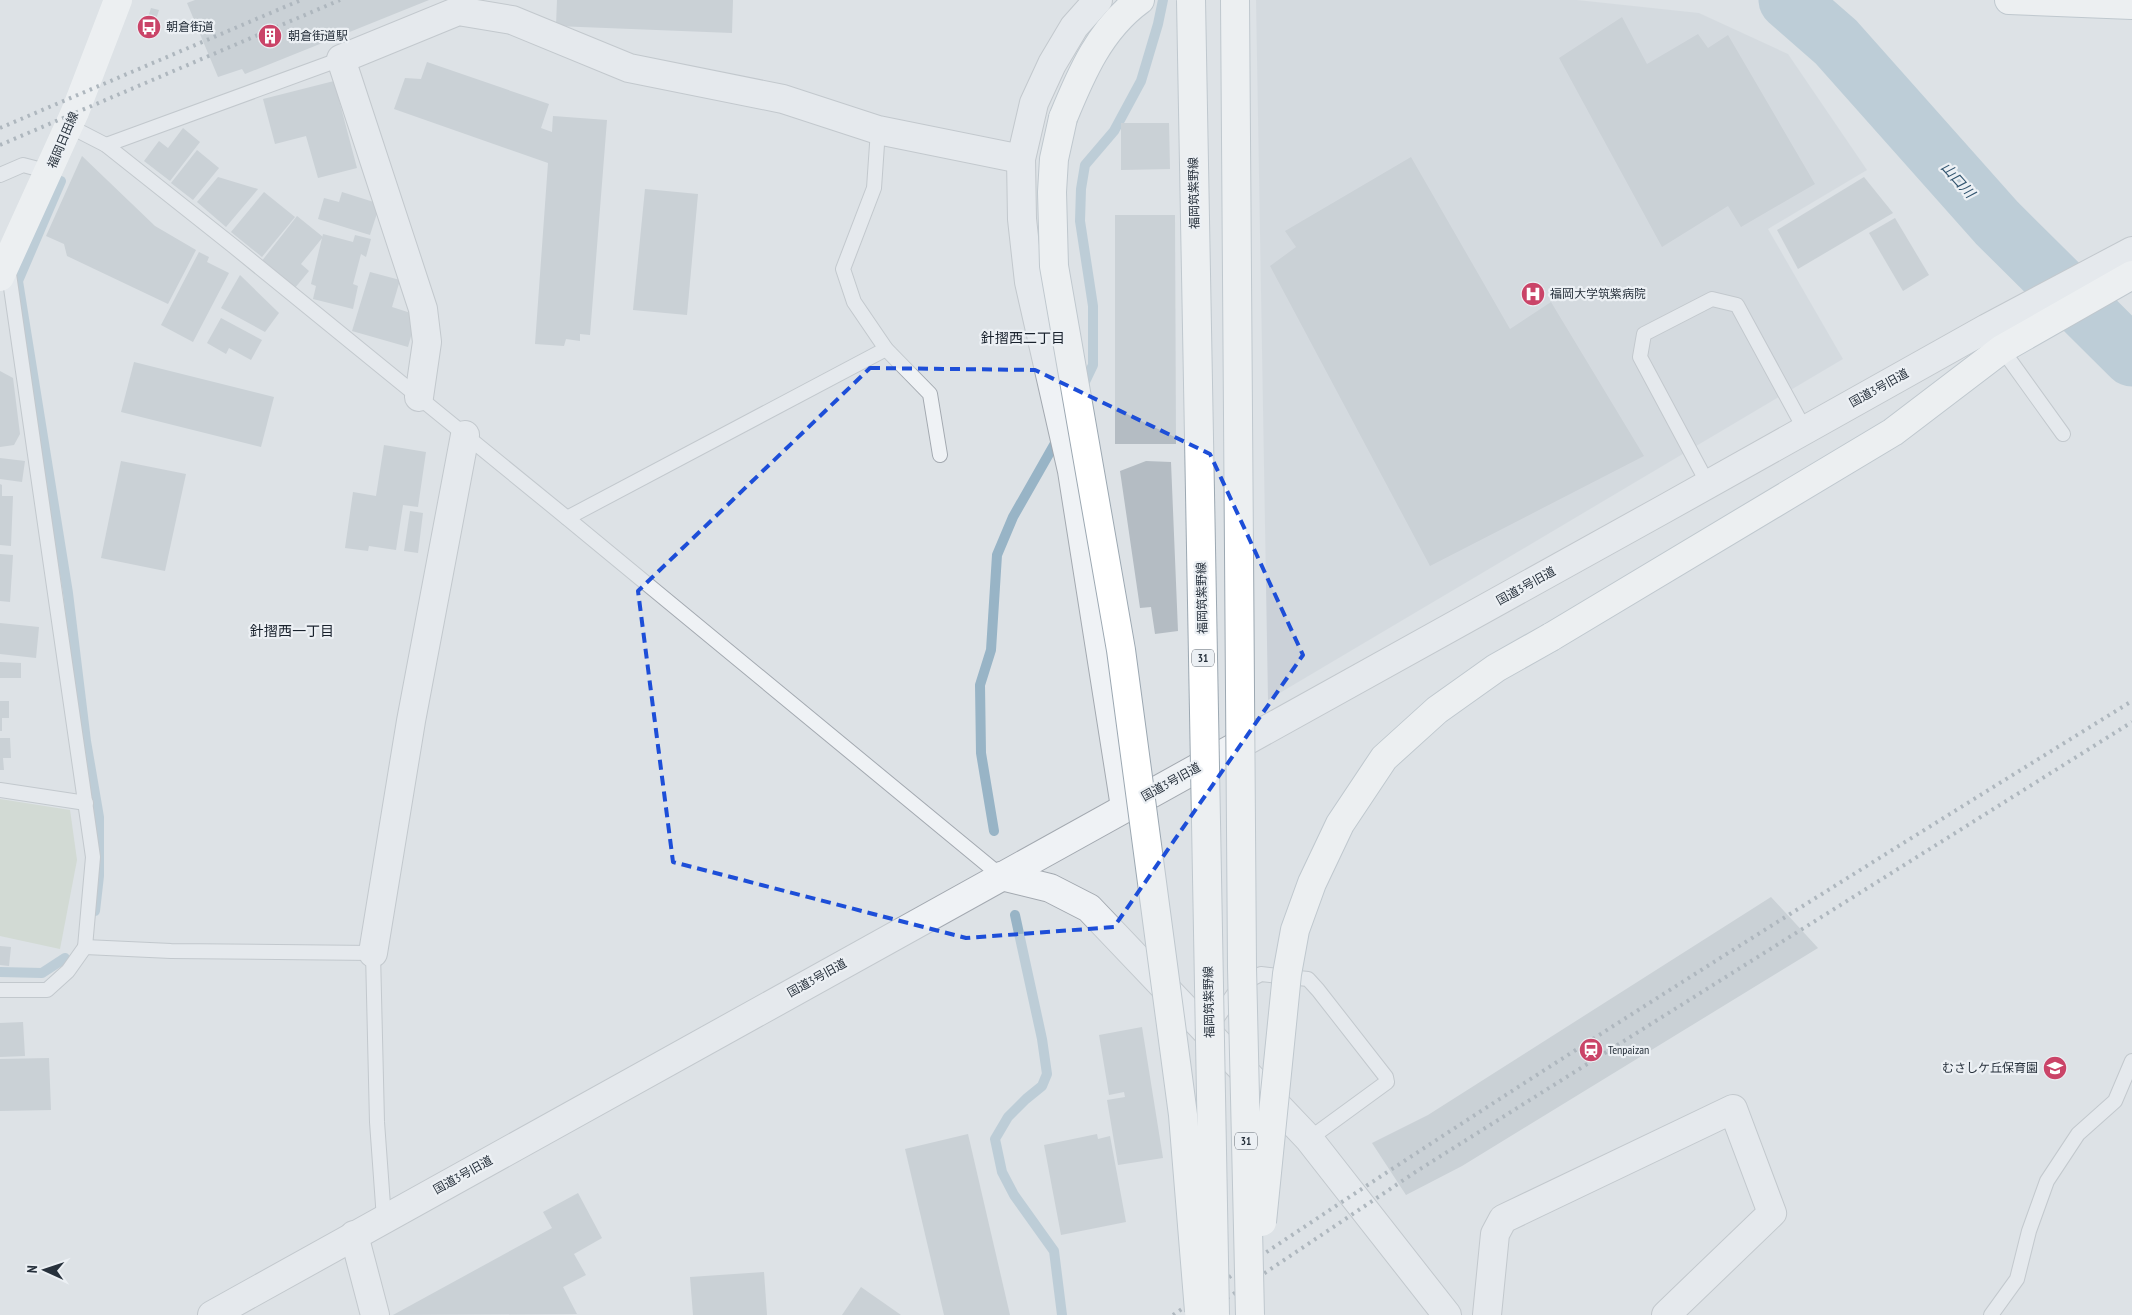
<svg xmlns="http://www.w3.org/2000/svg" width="2132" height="1315" font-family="'PT Sans Narrow','Noto Sans JP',sans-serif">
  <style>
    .built { fill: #cbd1d8 }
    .green { fill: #c5d0be }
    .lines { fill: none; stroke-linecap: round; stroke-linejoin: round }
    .stream { stroke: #98b4c6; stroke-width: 10 }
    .river { stroke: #98b4c6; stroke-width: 59 }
    .building { fill: #b4bcc3 }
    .service-casing { stroke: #a3a9b0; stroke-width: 16 }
    .minor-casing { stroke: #a3a9b0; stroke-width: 30 }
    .tertiary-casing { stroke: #a3a9b0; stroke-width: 30 }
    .primary-casing { stroke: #9ca8b2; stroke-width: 30 }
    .service { stroke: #eff2f5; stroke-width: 14 }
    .minor { stroke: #eff2f5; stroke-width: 28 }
    .tertiary { stroke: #eff2f5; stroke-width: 28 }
    .secondary { stroke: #fff; stroke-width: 28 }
    .primary { stroke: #fff; stroke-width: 28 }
    .rail { stroke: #77838f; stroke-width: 4; stroke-dasharray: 2.5 5; stroke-linecap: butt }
    .primary-bridge-casing { stroke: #9ca8b2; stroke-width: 30; stroke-linecap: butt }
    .primary-bridge { stroke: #fff; stroke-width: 28 }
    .marked { fill: none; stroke: #1d4ed8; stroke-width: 4; stroke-dasharray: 10 6; stroke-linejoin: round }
    .labels { text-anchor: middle; stroke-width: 4.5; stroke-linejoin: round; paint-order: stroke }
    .shield { fill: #ecf0f4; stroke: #626a73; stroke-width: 1 }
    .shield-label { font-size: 11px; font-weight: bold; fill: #27313c }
    .poi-label { font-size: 12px; fill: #27313c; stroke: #ecf0f4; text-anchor: start }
    .street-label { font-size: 12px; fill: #27313c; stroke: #ecf0f4 }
    .water-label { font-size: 14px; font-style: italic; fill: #32556f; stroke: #ecf0f4 }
    .neighbourhood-label { font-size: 14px; fill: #19222d; stroke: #ecf0f4 }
  </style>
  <rect width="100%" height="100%" fill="#dde2e6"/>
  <path class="built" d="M1256,0h321l122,13 89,41 79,116 -99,59 75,130 -575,341z"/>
  <path class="green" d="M0,799l70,11 7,50 -17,89 -60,-13z"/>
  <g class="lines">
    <g class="stream">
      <path d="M61,181l-43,100 50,312 18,148 13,76v59l-4,35"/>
      <path d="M1082,388l11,-23v-59l-13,-85 1,-32 4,-24 29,-34 27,-50 17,-57 5,-24"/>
      <path d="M994,831l-13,-78 -1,-68 11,-35 6,-95 16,-38 45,-79"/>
      <path d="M1015,915l27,124 5,35 -5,12 -16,13 -18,18 -13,22 7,33 12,23 40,56 8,64"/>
      <path d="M0,972l42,1 23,-15"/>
    </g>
    <path class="river" d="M1788,0l48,42 161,181 135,134"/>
  </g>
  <g class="building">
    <path d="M195,0h234l-184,74 -3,-5 -24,8 -31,-74z"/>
    <path d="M557,0h176l-1,33 -176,-7z"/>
    <path d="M151,8l8,2 -8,25 -8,-2z"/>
    <path d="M1622,17l25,47 51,-30 10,14 20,-13 87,149 -74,43 -13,-21 -66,41 -103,-189z"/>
    <path d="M427,62l122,42 -8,24 11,4 1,-16 54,4 -17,215 -10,-1v7l-14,-2 -2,7 -29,-2 13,-181 -154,-54 11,-31 16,1z"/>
    <path d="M334,81l23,87 -39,10 -12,-42 -31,8 -12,-45z"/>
    <path d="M1121,123h48l1,46 -49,1z"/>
    <path d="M183,128l17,14 -30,39 -26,-20 15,-20 9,7z"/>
    <path d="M197,150l22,18 -26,32 -22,-17z"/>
    <path d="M82,156l73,70 41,24 -28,54 -101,-48 -3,-12 -18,-8z"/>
    <path d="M1411,157l99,172 41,-27 93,154 -214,110 -160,-300 26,-19 -11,-16z"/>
    <path d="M218,177l40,12 -32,38 -29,-25z"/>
    <path d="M1864,177l29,36 -95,56 -21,-39z"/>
    <path d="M645,189l53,5 -11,121 -54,-5z"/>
    <path d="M264,192l31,25 -33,40 -31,-25z"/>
    <path d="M342,192l38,12 -10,31 -52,-16 6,-21 15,4z"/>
    <path d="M1115,215h60l1,229h-61z"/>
    <path d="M297,216l26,21 -22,27 8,7 -15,18 -33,-27z"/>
    <path d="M1895,218l34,57 -26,16 -34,-58z"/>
    <path d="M323,234l30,8 2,-7 16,4 -5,18 -5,-3 -8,30 5,2 -5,23 -40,-10 3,-13 -5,-2z"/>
    <path d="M199,252l10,5 -2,5 22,11 -36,69 -32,-17z"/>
    <path d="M370,272l30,8 -8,27 25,8 -9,32 -56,-16z"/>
    <path d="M240,275l39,38 -14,19 -44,-24z"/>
    <path d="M221,318l41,22 -11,20 -22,-12 -3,6 -19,-11z"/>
    <path d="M134,362l140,35 -13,50 -140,-35z"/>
    <path d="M0,371l13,7 7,56 -6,11 -14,2z"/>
    <path d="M384,445l42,7 -8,55 -15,-2 -7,45 -27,-4 -1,5 -23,-3 8,-56 23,4z"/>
    <path d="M0,458l25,3 -3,21 -22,-3z"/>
    <path d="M121,461l65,13 -21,97 -64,-13z"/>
    <path d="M1146,461l25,1 7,169 -23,3 -4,-27 -11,1 -20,-137z"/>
    <path d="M0,484l2,1v11h11l-2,50 -11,-1z"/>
    <path d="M410,511l13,2 -5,40 -14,-2z"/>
    <path d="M0,554l13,1 -3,47 -10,-1z"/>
    <path d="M0,623l39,4 -3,31 -36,-4z"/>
    <path d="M0,662l21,1v15h-21z"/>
    <path d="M0,701h9v17h-7v13h-2z"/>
    <path d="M0,738h10l1,20h-8l1,12h-4z"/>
    <path d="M1771,897l47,51 -356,218 -56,29 -34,-52 56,-28z"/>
    <path d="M0,946l11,1 -2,19 -9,-1z"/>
    <path d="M23,1022l2,34 -25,1v-34z"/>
    <path d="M1142,1027l21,131 -45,7 -11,-65 18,-3 -1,-5 -15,3 -10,-60z"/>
    <path d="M49,1058l2,52 -51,1v-52z"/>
    <path d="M968,1134l42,181h-66l-39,-166z"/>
    <path d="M1097,1134l1,5 12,-3 16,86 -65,13 -17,-90z"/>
    <path d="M578,1193l24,45 -28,16 12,21 -23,12 14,27 -184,1 159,-87 -9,-16z"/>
    <path d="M764,1272l3,43h-74l-3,-38z"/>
    <path d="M861,1287l40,28h-59z"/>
  </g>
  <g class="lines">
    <g class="service-casing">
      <g id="service">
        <path d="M69,126l37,19 126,100 335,273 434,358"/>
        <path d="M878,130l-4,58 -31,81 11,33 32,47 44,45 10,61"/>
        <path d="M106,145l235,-86"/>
        <path d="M0,175l23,-10 27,7"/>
        <path d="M8,267l85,590 -8,90"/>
        <path d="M1999,345l64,89"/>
        <path d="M1708,484l-68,-127 4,-23 68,-35 25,6 68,125"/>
        <path d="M567,518l319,-169"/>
        <path d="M0,790l86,13"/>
        <path d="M0,990h47l21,-19 17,-24 86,4 202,2 4,169 7,97"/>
        <path d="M1213,1024l20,-29 16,-15 12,-6 47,5 10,11 68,87 1,5 -78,57"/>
        <path d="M1991,1315l26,-36 12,-48 18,-50 31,-47 37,-33 17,-40"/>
      </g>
    </g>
    <g class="minor-casing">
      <g id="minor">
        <path d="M1098,0l-24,27 -22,37 -18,39 -13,56 1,60 7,63 43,189 53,336"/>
        <path d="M419,397l8,-55 -4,-33 -82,-250 117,-48 54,9 117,48 154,31 95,31 143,29"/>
        <path d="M373,953l38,-232 54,-286"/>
        <path d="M354,1235l21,80"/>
        <path d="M1487,1315l8,-81 8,-15 230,-110 39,104 -106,102"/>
      </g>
    </g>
    <g class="tertiary-casing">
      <g id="tertiary">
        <path d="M1001,876l49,12 39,20 220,231 138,176"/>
        <path d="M212,1315l1452,-806 323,-181 145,-77"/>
      </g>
    </g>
    <g class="primary-casing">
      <g id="primary">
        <path d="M2009,0l123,5"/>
        <path d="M1063,118c18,-44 37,-89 77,-118"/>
        <path d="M1551,637l342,-205 109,-83 130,-74"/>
      </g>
    </g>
    <use href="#service" class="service"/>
    <use href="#minor" class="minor"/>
    <use href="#tertiary" class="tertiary"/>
    <path class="secondary" d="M0,277l75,-165 43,-112"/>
    <use href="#primary" class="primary"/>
    <g class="rail">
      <path d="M0,128l301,-128"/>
      <path d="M0,145l340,-145"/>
      <path d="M1173,1315c314,-213 636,-414 959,-614"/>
      <path d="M1202,1315l218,-146 712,-447"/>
    </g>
    <g class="primary-bridge-casing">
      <g id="primary-bridge">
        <path d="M1191,0l24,1315"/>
        <path d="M1235,0l7,967 8,348"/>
        <path d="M1063,118l-9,41 -2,33 2,74 67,384 62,465 16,196"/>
        <path d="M1262,1222l25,-248 8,-44 17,-47 28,-59 44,-66 53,-48 59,-42 55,-31"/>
      </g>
    </g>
    <use href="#primary-bridge" class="primary-bridge"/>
  </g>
  <path d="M0 0H2132V1315H0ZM870,368l165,2 175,84 93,201 -189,272 -148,11 -293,-76 -35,-271z" fill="#dde2e6" fill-opacity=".55" fill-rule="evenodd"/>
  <path class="marked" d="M870,368l165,2 175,84 93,201 -189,272 -148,11 -293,-76 -35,-271z"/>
  <defs>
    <g id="bus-disc" transform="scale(1.25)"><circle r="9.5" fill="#ca4468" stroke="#ecf0f4"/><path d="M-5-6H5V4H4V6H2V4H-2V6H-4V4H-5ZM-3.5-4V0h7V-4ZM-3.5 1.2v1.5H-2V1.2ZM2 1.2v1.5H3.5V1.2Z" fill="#fff"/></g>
    <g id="building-disc" transform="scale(1.25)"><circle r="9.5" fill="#ca4468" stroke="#ecf0f4"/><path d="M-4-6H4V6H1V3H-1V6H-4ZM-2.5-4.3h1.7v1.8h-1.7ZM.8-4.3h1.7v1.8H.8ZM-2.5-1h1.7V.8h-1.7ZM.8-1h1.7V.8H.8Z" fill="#fff"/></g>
    <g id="hospital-disc" transform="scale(1.25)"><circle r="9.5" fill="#ca4468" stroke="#ecf0f4"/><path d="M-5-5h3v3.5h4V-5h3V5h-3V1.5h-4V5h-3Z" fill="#fff"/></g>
    <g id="station-disc" transform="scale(1.25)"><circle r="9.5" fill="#ca4468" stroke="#ecf0f4"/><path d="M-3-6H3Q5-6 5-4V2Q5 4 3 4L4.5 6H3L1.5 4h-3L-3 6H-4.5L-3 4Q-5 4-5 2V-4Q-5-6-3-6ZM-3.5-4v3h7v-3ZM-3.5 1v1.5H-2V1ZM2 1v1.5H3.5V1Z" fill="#fff"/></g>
    <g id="school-disc" transform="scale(1.25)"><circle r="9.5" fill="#ca4468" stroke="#ecf0f4"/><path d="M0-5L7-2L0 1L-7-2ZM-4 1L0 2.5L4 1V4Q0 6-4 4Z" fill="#fff"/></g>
  </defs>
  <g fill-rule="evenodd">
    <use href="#bus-disc" x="149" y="27"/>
    <use href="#building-disc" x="270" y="36"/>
    <use href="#hospital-disc" x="1533" y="294"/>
    <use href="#station-disc" x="1591" y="1050"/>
    <use href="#school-disc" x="2055" y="1068"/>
  </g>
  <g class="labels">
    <g class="shield">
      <rect x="1192" y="649.5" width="22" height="17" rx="4"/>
      <rect x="1235" y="1132.5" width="22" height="17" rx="4"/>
    </g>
    <g class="shield-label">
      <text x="1203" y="662">31</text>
      <text x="1246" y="1145">31</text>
    </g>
    <g class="poi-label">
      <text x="166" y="31">朝倉街道</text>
      <text x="288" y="40">朝倉街道駅</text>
      <text x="1550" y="298">福岡大学筑紫病院</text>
      <text x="1608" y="1054">Tenpaizan</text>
      <text x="2038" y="1072" text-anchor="end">むさしケ丘保育園</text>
    </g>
    <g class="street-label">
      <text transform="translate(63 140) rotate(-67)" y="4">福岡日田線</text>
      <text transform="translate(1194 193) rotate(-91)" y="4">福岡筑紫野線</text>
      <text transform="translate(1879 388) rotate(-29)" y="4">国道3号旧道</text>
      <text transform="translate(1526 586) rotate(-29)" y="4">国道3号旧道</text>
      <text transform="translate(1202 598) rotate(-91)" y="4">福岡筑紫野線</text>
      <text transform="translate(1171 782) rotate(-29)" y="4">国道3号旧道</text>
      <text transform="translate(817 978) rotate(-29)" y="4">国道3号旧道</text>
      <text transform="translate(1209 1002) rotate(-91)" y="4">福岡筑紫野線</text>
      <text transform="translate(463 1175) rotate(-29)" y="4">国道3号旧道</text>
    </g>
    <g class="water-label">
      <text transform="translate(1958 180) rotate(48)" y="5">山口川</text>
    </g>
    <g class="neighbourhood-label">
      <text x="1023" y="343">針摺西二丁目</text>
      <text x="292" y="636">針摺西一丁目</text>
    </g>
  </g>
  <g transform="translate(45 1270) rotate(273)" stroke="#ecf0f4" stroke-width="4" paint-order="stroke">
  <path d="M0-4L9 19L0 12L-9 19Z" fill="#27313c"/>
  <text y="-8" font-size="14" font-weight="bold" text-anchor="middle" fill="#27313c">N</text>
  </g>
</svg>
